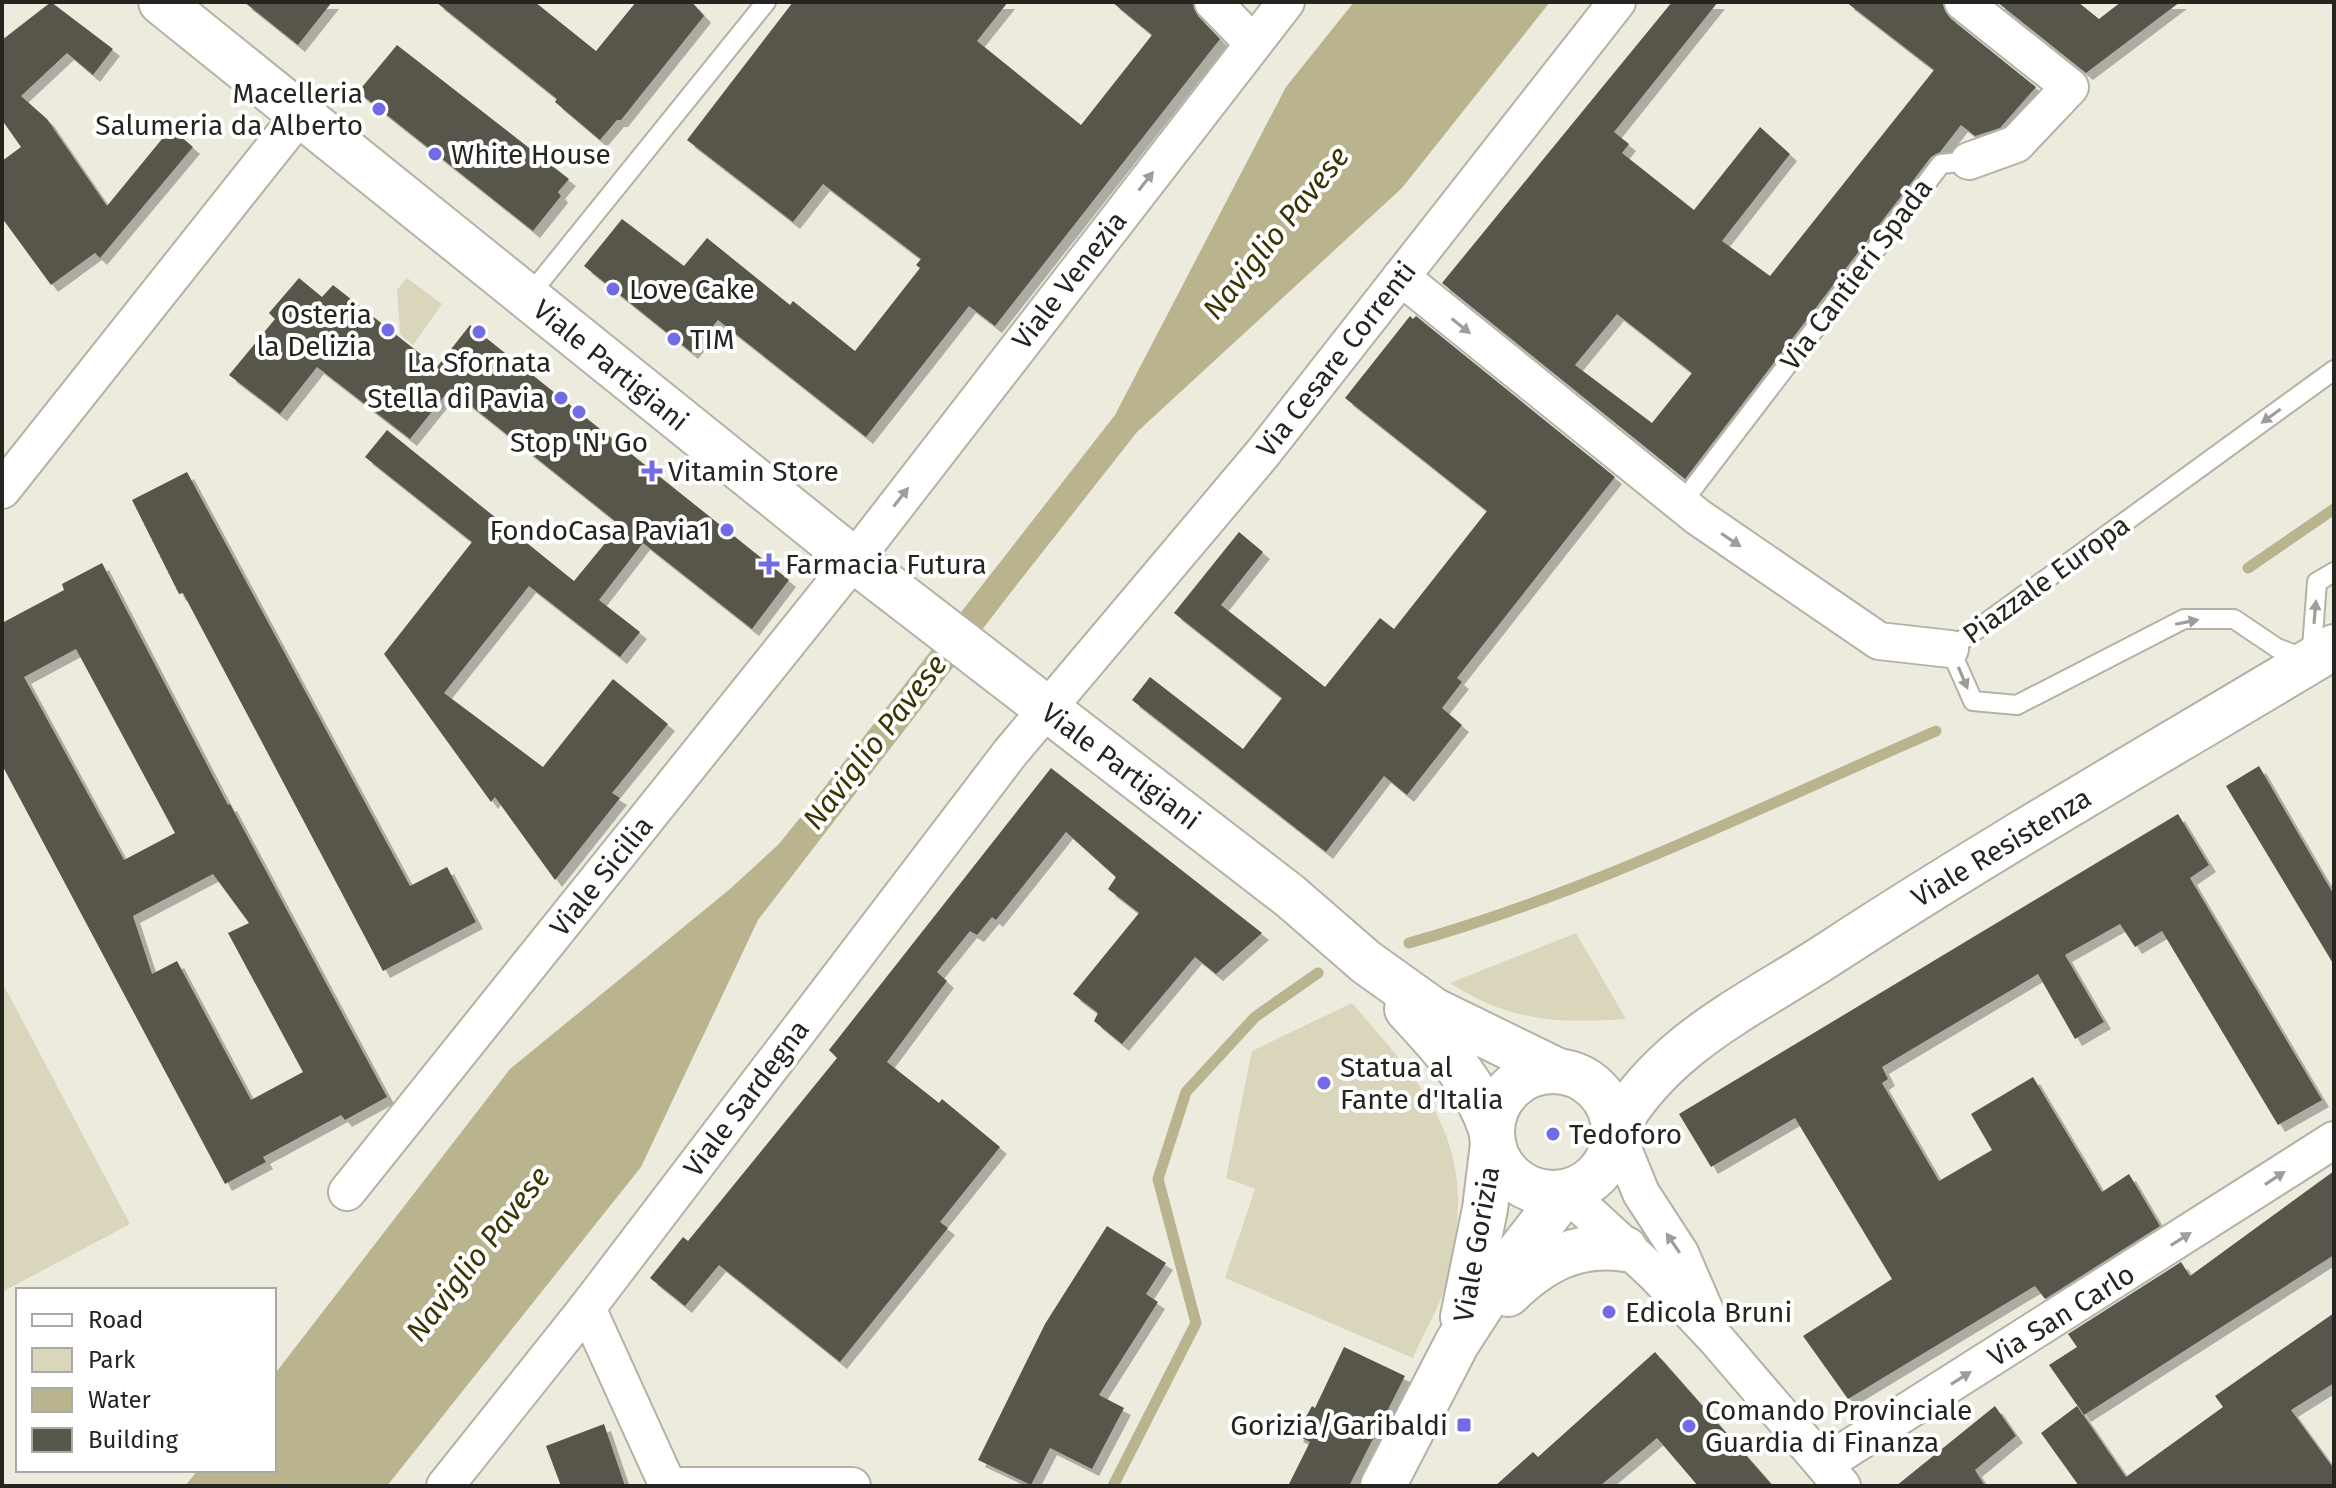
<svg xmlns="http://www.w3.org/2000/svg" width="2336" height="1488" font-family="'Fira Sans',sans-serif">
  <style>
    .green { fill: #d9d6bb }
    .water { fill: #b9b48e }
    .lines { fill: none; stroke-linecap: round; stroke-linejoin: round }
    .stream { stroke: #b9b48e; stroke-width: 11 }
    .building { fill: #58574c; fill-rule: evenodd; filter: url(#shadow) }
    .service-casing { stroke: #b3b2a5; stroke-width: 22 }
    .minor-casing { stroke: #b3b2a5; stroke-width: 40 }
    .tertiary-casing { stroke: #b3b2a5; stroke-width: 48 }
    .secondary-casing { stroke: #b3b2a5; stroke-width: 48 }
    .service { stroke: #fff; stroke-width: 18 }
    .minor { stroke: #fff; stroke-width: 36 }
    .tertiary { stroke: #fff; stroke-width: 44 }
    .secondary { stroke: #fff; stroke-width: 44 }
    .oneway { fill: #9d9d9b }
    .poi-dot { fill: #716ce6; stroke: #fff; stroke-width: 3 }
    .labels { text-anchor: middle; stroke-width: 8; stroke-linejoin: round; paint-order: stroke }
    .poi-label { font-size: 28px; fill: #252520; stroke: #fff; text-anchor: start }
    .street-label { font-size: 28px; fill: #252520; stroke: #fff }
    .water-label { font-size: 30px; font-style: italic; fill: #3a3402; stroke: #fff }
  </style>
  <defs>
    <filter id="shadow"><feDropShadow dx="7" dy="7" stdDeviation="0" flood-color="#0004"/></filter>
  </defs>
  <rect width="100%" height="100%" fill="#ecebdd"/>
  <g class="green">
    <path d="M407,278l35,26 -29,41 -13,-11 -3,-44z"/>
    <path d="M1576,933l50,86c-69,5 -117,2 -176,-36z"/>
    <path d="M2,982l128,242 -128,68z"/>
    <path d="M1352,1003c69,80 123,134 101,247 -2,10 -2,20 -5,30 -8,26 -24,52 -35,78l-188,-80 30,-89 -29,-11 26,-127z"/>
  </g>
  <path class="water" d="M1354,2h196l-148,186 -265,244 -122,155 -257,333 -117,247 -254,319h-202l13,-16h76v-95l236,-306 220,-180 49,-45 40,-50 296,-379 171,-328z"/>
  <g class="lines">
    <g class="stream">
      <path d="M2248,568l86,-59"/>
      <path d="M1409,943c182,-51 354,-137 527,-212"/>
      <path d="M1113,1486l83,-163 -38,-144 28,-87 69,-75 63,-44"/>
    </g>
  </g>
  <g class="building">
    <path d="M51,2l62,47 -20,26 -26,-22 -46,43 26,23 60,87 64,-78 22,19 -93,111 -5,-5 -44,32 -49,-67v-57l19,-14 -19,-27v-80z"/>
    <path d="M244,2h88l-34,43z"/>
    <path d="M436,2h99l61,49 40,-49h56l12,14 -83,104h-4l-17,20 -45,-38 2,-3z"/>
    <path d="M793,2h215l-31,39 104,84 71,-90 -40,-33h81l5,14 22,23 -225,287 -26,-20 -103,131 -148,-117 -27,32 -107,-86 38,-47 62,47 23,-28 83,67 3,-4 62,50 65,-83 -4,-3 5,-6 -98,-75 -30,38 -106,-82z"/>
    <path d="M1672,2h46l-104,130 15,12 -7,9 72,57 66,-83 30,27 -68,87 48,35 164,-206 -88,-68h96l8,16 86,69 -36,41 -25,8 -14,-11 -21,27 -9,5 -246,322 -243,-196zM1617,314l75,59 -40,50 -77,-58z"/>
    <path d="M1997,2h81l21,17 22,-17h59l-94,71z"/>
    <path d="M397,45l172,134 -11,13 3,4 -28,35 -175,-139z"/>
    <path d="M299,278l23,19 11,-12 104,82 33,-42 319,255 -37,49 -109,-86 -44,57 41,32 -20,25 -91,-71 -85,107 99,74 70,-88 55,45 -56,69 8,5 -65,82 -60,-83 -4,5 -107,-148 88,-112 -107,-85 22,-27 187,151 46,-56 -170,-136 -40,50 -93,-72 -37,47 -51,-39 46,-56 -6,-6z"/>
    <path d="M1410,316l3,3 3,-3 199,161 -158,201 5,4 -20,26 20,17 -55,70 -23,-19 -58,76 -194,-152 18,-23 93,72 39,-51 -108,-85 65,-81 24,20 -42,53 104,82 55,-69 14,11 93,-118 -142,-113z"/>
    <path d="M187,472l223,414 37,-19 29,55 -93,49 -200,-378 -4,1 -47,-94z"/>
    <path d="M102,563l126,242 2,-1 157,293 -42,23 -4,-5 -78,42 3,5 -41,22 -223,-419v-142l62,-33 -2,-6zM76,649l99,184 -51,27 -100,-183zM213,874l36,49 -21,10 75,139 -52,28 -74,-139 -25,13 -19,-58z"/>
    <path d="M2259,766l75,129v70l-108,-179z"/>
    <path d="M1051,768l211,165 -46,41 -21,-17 -73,87 -28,-23 4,-8 -25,-19 66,-81 -31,-24 8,-12 -50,-45 -70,88 -4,-3 -15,18 -7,-4 -33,41 10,9 -60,81 52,41 3,-4 58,48 -60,75 8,6 -108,134 -121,-97 -34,41 -35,-28 33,-41 5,4 149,-183 -8,-8z"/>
    <path d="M2178,814l31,51 -19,13 132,222 -44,25 -116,-194 -27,16 -15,-23 -55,31 39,67 -29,17 -37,-65 -156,93 6,12 -6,4 57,98 53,-31 -21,-36 62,-37 69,115 27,-18 31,52 -115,73 -10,-13 -187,113 -45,-63 89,-57 -97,-161 -84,49 -32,-53z"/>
    <path d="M2334,1171v84l-250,160 -35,-50 28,-18 -9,-13 113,-72 9,14z"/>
    <path d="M1107,1226l59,37 -20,31 12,8 -59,93 25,13 -32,61 -42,-21 -19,37 -53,-25 67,-136z"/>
    <path d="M2334,1313v70l-43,27 43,59v17h-255l-38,-53 36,-27 49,71 97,-70 -8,-11z"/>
    <path d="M1344,1347l61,29 -56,110h-61l22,-44 -14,-7 16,-29 3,2z"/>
    <path d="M1655,1352l118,134h-75l-41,-48 -57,48h-105l38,-34 5,5z"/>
    <path d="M1995,1406l21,30 -41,34 10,16h-89z"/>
    <path d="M604,1424l21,62h-64l-15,-40z"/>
  </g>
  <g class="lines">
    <g class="service-casing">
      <g id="service">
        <path d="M527,298l239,-296"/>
        <path d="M2334,370l-384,279 23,52 44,4 167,-86h50l43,29 34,13 6,-79 17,-10"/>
        <path d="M1681,504l260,-340 28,-3"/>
      </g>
    </g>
    <g class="minor-casing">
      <g id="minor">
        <path d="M1213,2l39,40"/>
        <path d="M1963,2l107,85 -54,57 -47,17"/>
        <path d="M1401,277l297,240 181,124 71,8"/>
        <path d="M2,490l297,-374"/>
        <path d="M1615,1129l26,64 39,60 29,67"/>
        <path d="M347,1192l507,-632 432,-558"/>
        <path d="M1566,1192l88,81 63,67 125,146"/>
        <path d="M587,1308l81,178"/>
        <path d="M1824,1464l510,-324"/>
        <path d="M445,1486l142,-178 423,-555 253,-300 354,-451"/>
        <path d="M668,1486h184"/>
      </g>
    </g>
    <g class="tertiary-casing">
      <g id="tertiary">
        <path d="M1508,1294c34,-33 68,-52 117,-45"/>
        <path d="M1463,1317l22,-108 8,-65"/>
        <path d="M1383,1486l74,-143 42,-65 67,-86"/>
      </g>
    </g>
    <g class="secondary-casing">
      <g id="secondary">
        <path d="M161,2l693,558 436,336 76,66 67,48 123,60"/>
        <path d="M1407,1009c35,38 69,73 85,123"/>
        <circle cx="1553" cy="1132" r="61"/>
        <path d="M1615,1129c51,-88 135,-123 217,-177 164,-107 334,-204 502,-305"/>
      </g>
    </g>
    <use href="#service" class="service"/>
    <use href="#minor" class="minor"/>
    <use href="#tertiary" class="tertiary"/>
    <use href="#secondary" class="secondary"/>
  </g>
  <defs><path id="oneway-solid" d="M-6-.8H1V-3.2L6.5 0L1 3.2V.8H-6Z" transform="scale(2)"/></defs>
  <g class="oneway">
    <use href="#oneway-solid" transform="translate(1146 181) rotate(-52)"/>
    <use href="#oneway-solid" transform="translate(1461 326) rotate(39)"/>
    <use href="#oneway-solid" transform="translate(2271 416) rotate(144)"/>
    <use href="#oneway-solid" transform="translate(901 497) rotate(-52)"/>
    <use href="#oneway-solid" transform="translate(1731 540) rotate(34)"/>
    <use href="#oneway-solid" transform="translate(2315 612) rotate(-85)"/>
    <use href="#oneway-solid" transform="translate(2187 622) rotate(-11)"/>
    <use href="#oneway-solid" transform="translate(1963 678) rotate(67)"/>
    <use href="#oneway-solid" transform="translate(2275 1178) rotate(-33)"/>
    <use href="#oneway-solid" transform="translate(2181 1239) rotate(-32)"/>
    <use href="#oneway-solid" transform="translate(1673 1243) rotate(-124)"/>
    <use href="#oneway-solid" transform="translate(1961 1378) rotate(-32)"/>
  </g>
  <g class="poi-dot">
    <circle cx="379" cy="109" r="8"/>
    <circle cx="435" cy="154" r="8"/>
    <circle cx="613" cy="289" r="8"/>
    <circle cx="388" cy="330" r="8"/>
    <circle cx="479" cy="332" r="8"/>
    <circle cx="674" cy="339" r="8"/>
    <circle cx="561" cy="398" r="8"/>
    <circle cx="579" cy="412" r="8"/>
    <path d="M648 459h8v8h8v8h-8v8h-8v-8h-8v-8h8z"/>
    <circle cx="727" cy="530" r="8"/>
    <path d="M765 552h8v8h8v8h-8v8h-8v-8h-8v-8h8z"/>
    <circle cx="1324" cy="1083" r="8"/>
    <circle cx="1553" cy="1134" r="8"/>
    <circle cx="1609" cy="1312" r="8"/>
    <rect x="1456" y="1417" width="16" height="16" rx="4"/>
    <circle cx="1689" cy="1426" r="8"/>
  </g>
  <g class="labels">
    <g class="poi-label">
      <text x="363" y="103" text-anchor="end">Macelleria<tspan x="363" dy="32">Salumeria da Alberto</tspan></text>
      <text x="451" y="164">White House</text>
      <text x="629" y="299">Love Cake</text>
      <text x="372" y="324" text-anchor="end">Osteria<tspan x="372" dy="32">la Delizia</tspan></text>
      <text x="690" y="349">TIM</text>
      <text x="479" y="372" text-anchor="middle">La Sfornata</text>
      <text x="545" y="408" text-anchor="end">Stella di Pavia</text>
      <text x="579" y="452" text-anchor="middle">Stop 'N' Go</text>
      <text x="668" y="481">Vitamin Store</text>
      <text x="711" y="540" text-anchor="end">FondoCasa Pavia1</text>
      <text x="785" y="574">Farmacia Futura</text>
      <text x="1340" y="1077">Statua al<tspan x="1340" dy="32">Fante d'Italia</tspan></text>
      <text x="1569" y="1144">Tedoforo</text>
      <text x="1625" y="1322">Edicola Bruni</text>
      <text x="1705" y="1420">Comando Provinciale<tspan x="1705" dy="32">Guardia di Finanza</tspan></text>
      <text x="1448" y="1435" text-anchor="end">Gorizia/Garibaldi</text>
    </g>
    <g class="street-label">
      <text transform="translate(1856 274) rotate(-53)" y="10">Via Cantieri Spada</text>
      <text transform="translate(1069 280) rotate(-52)" y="10">Viale Venezia</text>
      <text transform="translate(1336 359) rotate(-52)" y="10">Via Cesare Correnti</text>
      <text transform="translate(611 365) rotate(39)" y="10">Viale Partigiani</text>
      <text transform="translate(2046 579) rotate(-36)" y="10">Piazzale Europa</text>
      <text transform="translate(1121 766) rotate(37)" y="10">Viale Partigiani</text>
      <text transform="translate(2001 847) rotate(-31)" y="10">Viale Resistenza</text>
      <text transform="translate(601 876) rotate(-51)" y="10">Viale Sicilia</text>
      <text transform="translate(746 1098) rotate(-53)" y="10">Viale Sardegna</text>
      <text transform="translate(1476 1244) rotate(-80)" y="10">Viale Gorizia</text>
      <text transform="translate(2061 1315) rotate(-32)" y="10">Via San Carlo</text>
    </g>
    <g class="water-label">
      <text transform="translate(1276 233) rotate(-51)" y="10">Naviglio Pavese</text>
      <text transform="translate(875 742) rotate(-52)" y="10">Naviglio Pavese</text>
      <text transform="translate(478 1254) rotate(-52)" y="10">Naviglio Pavese</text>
    </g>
  </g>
  <rect width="2336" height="1488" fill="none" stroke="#252520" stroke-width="8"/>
  <rect x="16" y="1288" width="260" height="184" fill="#ffffff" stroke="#a8a8a6" stroke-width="2"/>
  <rect x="32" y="1314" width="40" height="12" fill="#ffffff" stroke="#a8a8a6" stroke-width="2"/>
  <text x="88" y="1328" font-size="24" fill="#252520">Road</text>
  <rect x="32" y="1348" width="40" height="24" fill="#d9d6bb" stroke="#a8a8a6" stroke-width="2"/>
  <text x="88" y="1368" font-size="24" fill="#252520">Park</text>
  <rect x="32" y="1388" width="40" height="24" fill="#b9b48e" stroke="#a8a8a6" stroke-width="2"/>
  <text x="88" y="1408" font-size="24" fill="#252520">Water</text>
  <rect x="32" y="1428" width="40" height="24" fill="#58574c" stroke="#a8a8a6" stroke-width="2"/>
  <text x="88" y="1448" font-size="24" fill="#252520">Building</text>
</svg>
